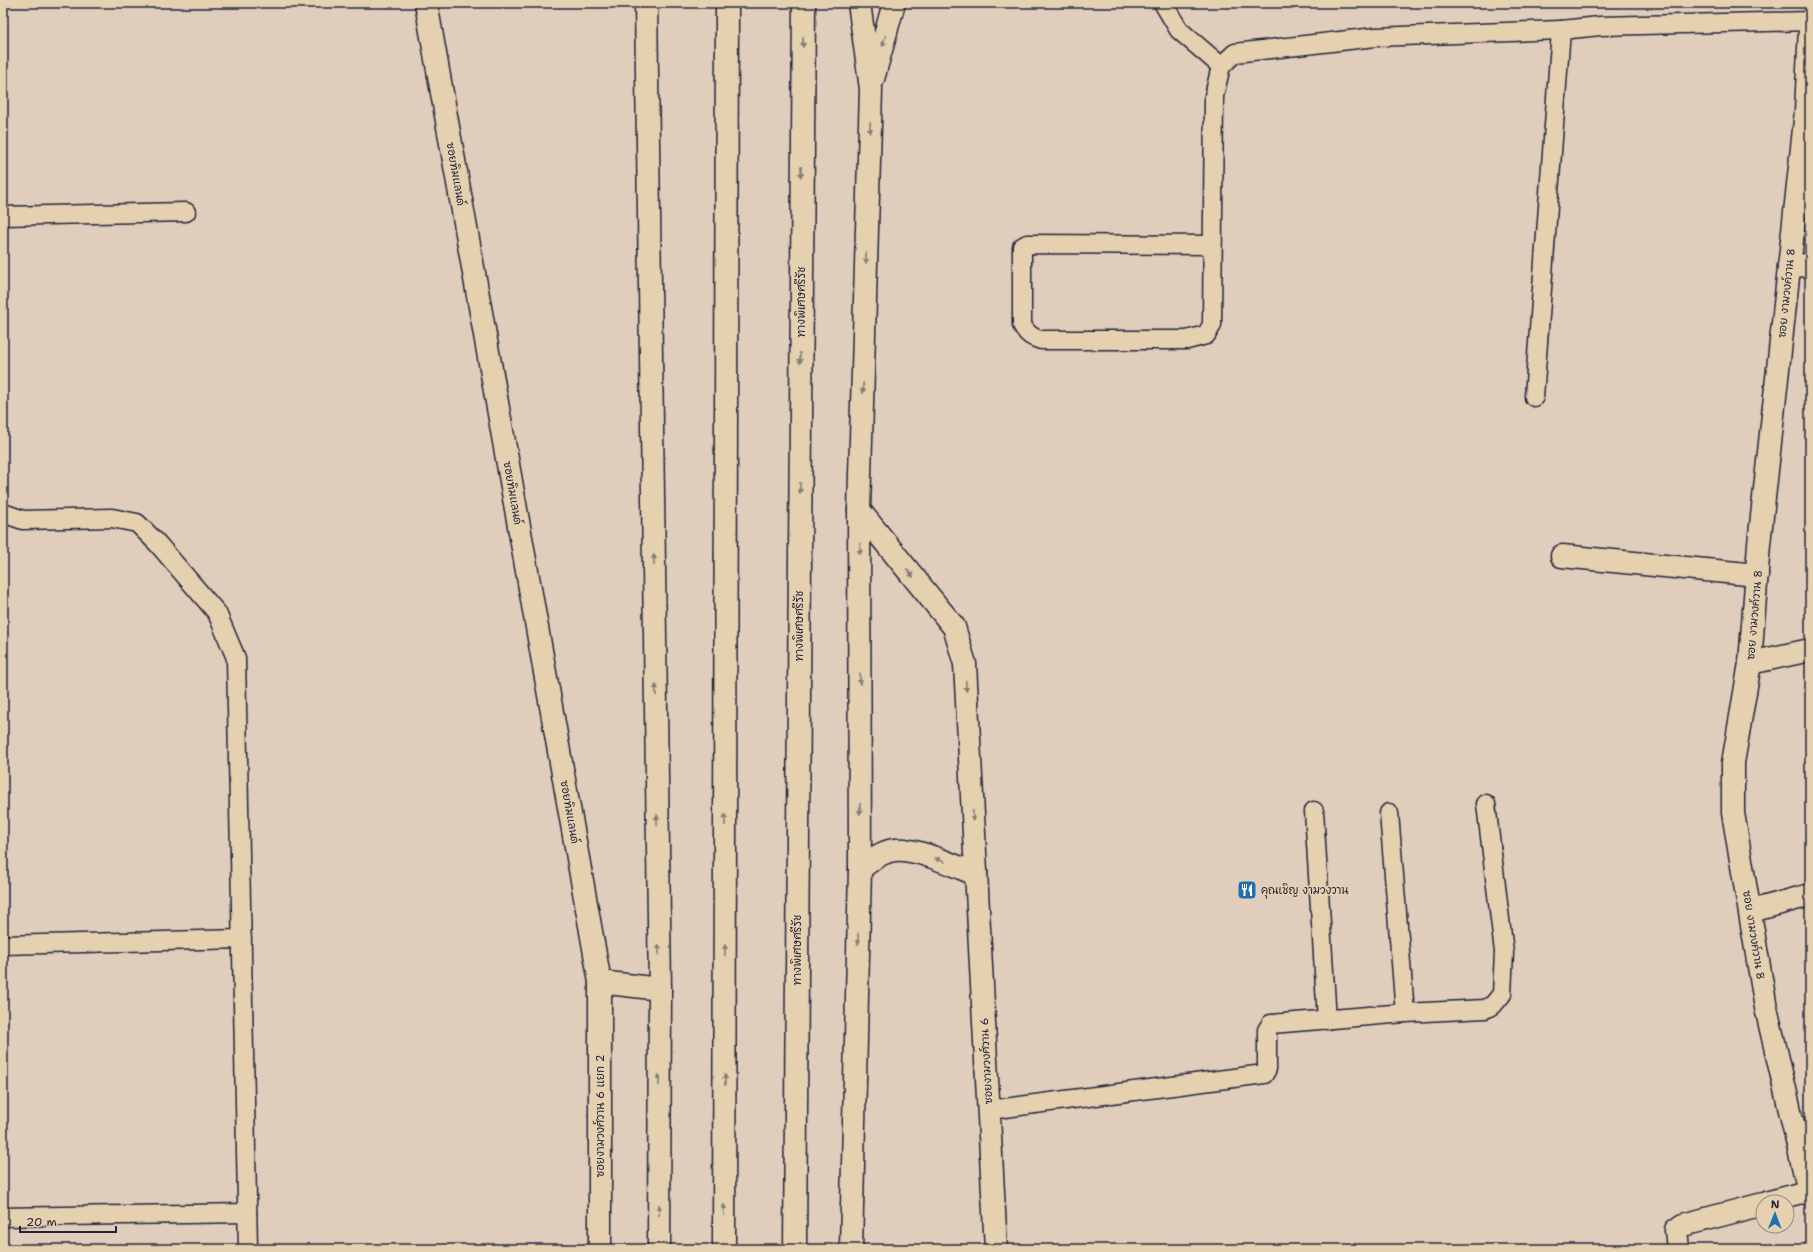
<svg xmlns="http://www.w3.org/2000/svg" width="1813" height="1252" font-family="'Shantell Sans','Playpen Sans Thai',sans-serif">
  <style>
    .lines { fill: none; stroke-linecap: round; stroke-linejoin: round }
    .lane-casing { stroke: #22223b; stroke-width: 21 }
    .street-casing { stroke: #22223b; stroke-width: 25 }
    .secondary-casing { stroke: #22223b; stroke-width: 25 }
    .highway-casing { stroke: #22223b; stroke-width: 25 }
    .lane { stroke: #e5d1b0; stroke-width: 18 }
    .street { stroke: #e5d1b0; stroke-width: 22 }
    .secondary { stroke: #e5d1b0; stroke-width: 22 }
    .highway { stroke: #e5d1b0; stroke-width: 22 }
    .oneway { fill: #847a76 }
    .labels { text-anchor: middle; stroke-width: 3.5; stroke-linejoin: round; paint-order: stroke }
    .street-label { font-size: 11px; fill: #22223b; stroke: #e5d1b0 }
    .poi-label { font-size: 11px; fill: #22223b; stroke: #e5d1b0; text-anchor: start }
  </style>
  <rect width="100%" height="100%" fill="#e0cdbc"/>
  <filter id="ink" filterUnits="userSpaceOnUse"><feTurbulence type="fractalNoise" baseFrequency=".025" numOctaves="2"/><feDisplacementMap in="SourceGraphic" scale="8" xChannelSelector="R" yChannelSelector="G"/><feConvolveMatrix kernelMatrix="1 2 1 2 8 2 1 2 1" color-interpolation-filters="sRGB"/></filter>
  <g filter="url(#ink)">
    <g class="lines">
      <g class="lane-casing">
        <g id="lane">
          <path d="M1163,3l16,27 42,36"/>
          <path d="M3,216l183,-4"/>
          <path d="M1212,245l-185,-1 -5,3v78c5,9 9,12 19,15h146l19,-5 6,-10 2,-229 7,-30 14,-13 140,-16 186,-7"/>
          <path d="M1534,397l27,-367 39,-4 210,-5"/>
          <path d="M3,513l20,7 89,-2 25,5 21,21 59,69 19,45 12,591"/>
          <path d="M1314,811l13,209"/>
          <path d="M1389,813l16,200"/>
          <path d="M3,945l239,-6"/>
          <path d="M989,1110l275,-36 3,-5v-39l4,-6 134,-11 80,-4 8,-4 9,-11 2,-42 -18,-148"/>
          <path d="M3,1217l244,-4"/>
        </g>
      </g>
      <g class="street-casing">
        <g id="street">
          <path d="M426,3l174,979"/>
          <path d="M1810,27l-4,84 -47,433 -9,119 -17,100v50l33,195 44,188"/>
          <path d="M1789,266l21,-1"/>
          <path d="M1562,556l195,19"/>
          <path d="M1750,663l60,-13"/>
          <path d="M1751,911l59,-16"/>
          <path d="M1769,1202l41,-11"/>
          <path d="M1678,1249l-2,-19 7,-5 80,-21"/>
        </g>
      </g>
      <g class="secondary-casing">
        <g id="secondary">
          <path d="M859,510l95,117 11,37 31,585"/>
          <path d="M860,869c10,-8 22,-18 35,-19 23,-2 59,16 81,24"/>
          <path d="M600,1249v-267l60,7"/>
        </g>
      </g>
      <g class="highway-casing">
        <g id="highway">
          <path d="M646,3l14,986 -1,260"/>
          <path d="M873,79l21,-76"/>
          <path d="M724,1249l3,-1246"/>
          <path d="M795,1249l9,-1246"/>
          <path d="M851,1249l9,-380 -1,-359 12,-421 -12,-86"/>
        </g>
      </g>
      <use href="#lane" class="lane"/>
      <use href="#street" class="street"/>
      <use href="#secondary" class="secondary"/>
      <use href="#highway" class="highway"/>
    </g>
    <defs><path id="oneway-solid" d="M-6-.8H1V-3.2L6.5 0L1 3.2V.8H-6Z"/></defs>
    <g class="oneway">
      <use href="#oneway-solid" transform="translate(884 41) rotate(105)"/>
      <use href="#oneway-solid" transform="translate(803 42) rotate(91)"/>
      <use href="#oneway-solid" transform="translate(870 128) rotate(92)"/>
      <use href="#oneway-solid" transform="translate(801 172) rotate(91)"/>
      <use href="#oneway-solid" transform="translate(866 258) rotate(92)"/>
      <use href="#oneway-solid" transform="translate(800 358) rotate(90)"/>
      <use href="#oneway-solid" transform="translate(863 388) rotate(92)"/>
      <use href="#oneway-solid" transform="translate(800 488) rotate(90)"/>
      <use href="#oneway-solid" transform="translate(860 549) rotate(90)"/>
      <use href="#oneway-solid" transform="translate(654 560) rotate(-91)"/>
      <use href="#oneway-solid" transform="translate(910 573) rotate(51)"/>
      <use href="#oneway-solid" transform="translate(860 679) rotate(90)"/>
      <use href="#oneway-solid" transform="translate(966 686) rotate(87)"/>
      <use href="#oneway-solid" transform="translate(656 690) rotate(-91)"/>
      <use href="#oneway-solid" transform="translate(860 809) rotate(90)"/>
      <use href="#oneway-solid" transform="translate(973 816) rotate(87)"/>
      <use href="#oneway-solid" transform="translate(657 820) rotate(-91)"/>
      <use href="#oneway-solid" transform="translate(725 820) rotate(-90)"/>
      <use href="#oneway-solid" transform="translate(940 860) rotate(-160)"/>
      <use href="#oneway-solid" transform="translate(858 939) rotate(91)"/>
      <use href="#oneway-solid" transform="translate(659 950) rotate(-91)"/>
      <use href="#oneway-solid" transform="translate(725 950) rotate(-90)"/>
      <use href="#oneway-solid" transform="translate(659 1080) rotate(-90)"/>
      <use href="#oneway-solid" transform="translate(725 1080) rotate(-90)"/>
      <use href="#oneway-solid" transform="translate(659 1210) rotate(-90)"/>
      <use href="#oneway-solid" transform="translate(724 1210) rotate(-90)"/>
    </g>
  </g>
  <defs>
    <g id="restaurant-square" transform="scale(1)"><rect x="-9" y="-9" width="18" height="18" rx="4" fill="#1f6fb2" stroke="#e5d1b0"/><path d="M-5-6h1v4h1v-4h1v4h1v-4h1v5L-1.5 .5V6h-2V.5L-5-1ZM5-6V6H3V1.5H1.5Q1.5-4 5-6Z" fill="#fff"/></g>
  </defs>
  <g fill-rule="evenodd">
    <use href="#restaurant-square" x="1247" y="890"/>
  </g>
  <g class="labels">
    <g class="street-label">
      <text transform="translate(456 174) rotate(80)" y="4">ซอยทิมแลนด์</text>
      <text transform="translate(1786 293) rotate(-84)" y="4">ซอย งามวงค์วาน 8</text>
      <text transform="translate(801 302) rotate(-90)" y="4">ทางพิเศษศรีรัช</text>
      <text transform="translate(513 493) rotate(80)" y="4">ซอยทิมแลนด์</text>
      <text transform="translate(1754 615) rotate(-85)" y="4">ซอย งามวงค์วาน 8</text>
      <text transform="translate(799 626) rotate(-90)" y="4">ทางพิเศษศรีรัช</text>
      <text transform="translate(570 812) rotate(80)" y="4">ซอยทิมแลนด์</text>
      <text transform="translate(1754 935) rotate(81)" y="4">ซอย งามวงค์วาน 8</text>
      <text transform="translate(797 950) rotate(-90)" y="4">ทางพิเศษศรีรัช</text>
      <text transform="translate(986 1061) rotate(-93)" y="4">ซอยงามวงศ์วาน 6</text>
      <text transform="translate(600 1116) rotate(-90)" y="4">ซอยงามวงศ์วาน 6 แยก 2</text>
    </g>
    <g class="poi-label">
      <text x="1261" y="894">คุณเชิญ งามวงวาน</text>
    </g>
  </g>
  <rect width="1813" height="1252" fill="none" stroke="#e5d1b0" stroke-width="16"/>
  <rect x="8" y="8" width="1797" height="1236" fill="none" stroke="#22223b" stroke-width="1.5" filter="url(#ink)"/>
  <g transform="translate(1775 1214) rotate(1)"><circle r="19" fill="#e5d1b0" stroke="#978b81"/>
  <path d="M0-3L7 15L0 10L-7 15Z" fill="#1f6fb2"/>
  <text y="-6" font-size="11" font-weight="bold" text-anchor="middle" fill="#22223b">N</text>
  </g>
  <path d="M20 1226v6h96v-6" fill="none" stroke="#22223b" stroke-width="2"/>
  <text x="26" y="1226" font-size="12" fill="#22223b" stroke="#e5d1b0" stroke-width="3" paint-order="stroke">20 m</text>
</svg>
